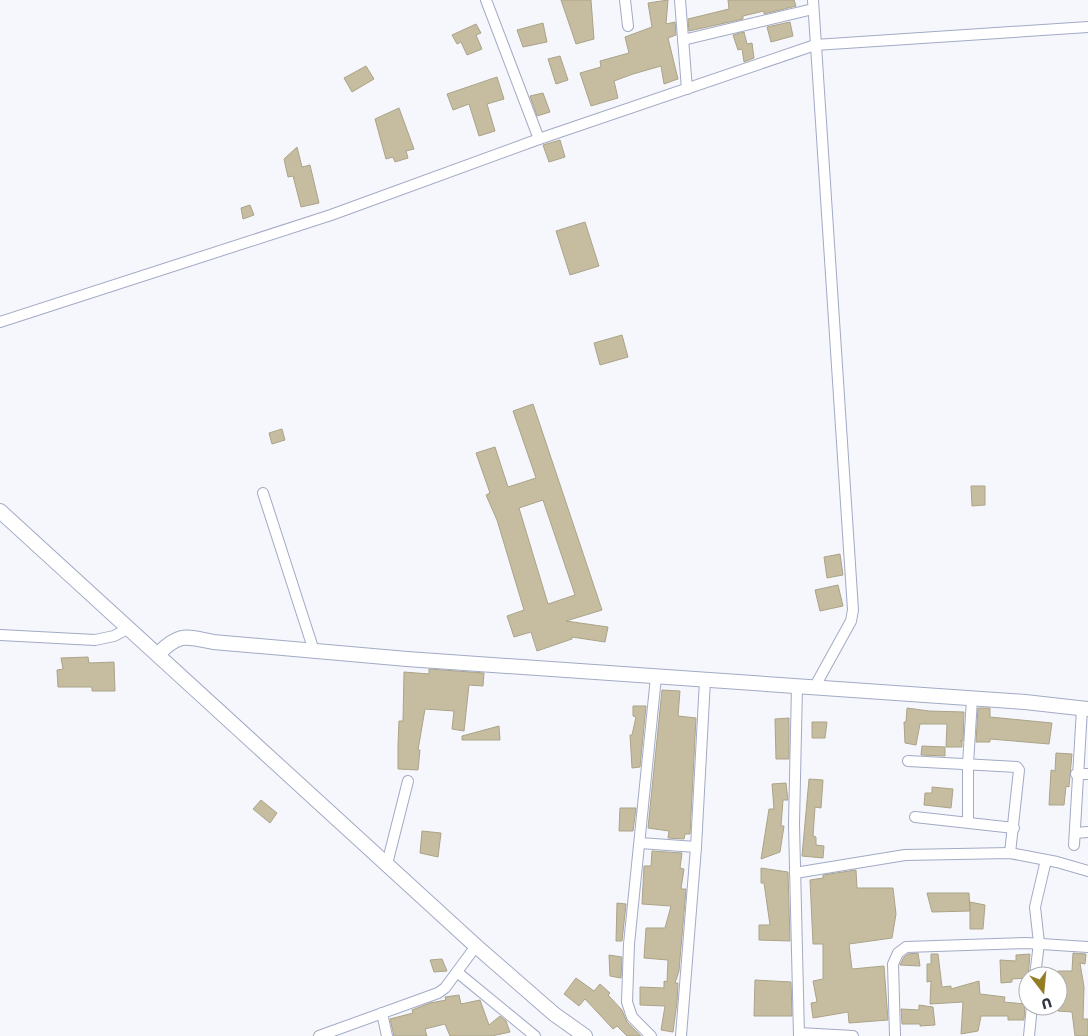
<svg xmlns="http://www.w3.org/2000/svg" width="1088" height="1036" font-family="Poppins,sans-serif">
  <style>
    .building { fill: #c6bda1; stroke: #aba388; fill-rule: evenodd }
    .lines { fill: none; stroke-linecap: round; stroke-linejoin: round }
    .street-casing { stroke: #a2aac5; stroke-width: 12 }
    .secondary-casing { stroke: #a2aac5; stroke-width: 16 }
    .street { stroke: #fff; stroke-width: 10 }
    .secondary { stroke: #fff; stroke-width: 14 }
  </style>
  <rect width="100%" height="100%" fill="#f5f7fd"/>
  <g class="building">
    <path d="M561,0h30l3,39 -18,5z"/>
    <path d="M668,0l-2,24 9,-2 1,13 -8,3 10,41 -14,5 -3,-18 -28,8 -19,7 4,17 -27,8 -11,-33 21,-6 -1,-6 29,-8 -4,-16 27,-10 -4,-24z"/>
    <path d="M728,0h66l2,6 -32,8v-3l-21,5v3l-54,12 -1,-12 41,-10z"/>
    <path d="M790,22l3,14 -22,6 -4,-15z"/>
    <path d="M543,23l4,19 -24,5 -6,-17z"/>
    <path d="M476,24l5,9 -5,2 6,14 -15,6 -6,-13 -4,2 -5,-9z"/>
    <path d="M744,32l3,12 5,-1 2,15 -10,4 -2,-13 -4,1 -5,-15z"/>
    <path d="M560,56l8,24 -12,4 -8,-25z"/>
    <path d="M366,66l8,13 -22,13 -8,-14z"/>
    <path d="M497,77l7,22 -17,5 8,27 -16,5 -10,-32 -16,6 -6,-16z"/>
    <path d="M543,93l7,19 -13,4 -7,-20z"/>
    <path d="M399,108l15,41 -8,2 2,7 -13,4 -2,-5 -7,2 -11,-40z"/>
    <path d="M560,140l5,17 -16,5 -6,-17z"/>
    <path d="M297,147l5,20 8,-2 9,38 -18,4 -8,-31 -5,1 -4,-18z"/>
    <path d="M250,205l4,10 -11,4 -2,-11z"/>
    <path d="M585,222l14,44 -29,9 -14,-44z"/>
    <path d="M622,335l6,22 -28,8 -6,-22z"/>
    <path d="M533,404l69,206 -36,11 42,6 -3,15 -33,-5v2l-35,12 -6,-19 -17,5 -7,-21 17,-6 -27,-90 -11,-25 4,-2 -14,-40 19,-6 13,40 28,-9 -23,-67zM543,500l32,95 -27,9 -29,-96z"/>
    <path d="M282,429l3,11 -13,4 -3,-11z"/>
    <path d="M971,486h14v19l-13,1z"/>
    <path d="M840,554l3,21 -16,3 -3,-21z"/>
    <path d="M838,585l5,21 -23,5 -5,-21z"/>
    <path d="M88,657l1,6 25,-1 1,29h-23v-4h-34l-1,-17 6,-1 -2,-11z"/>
    <path d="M429,669l55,4 -1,13 -14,-1 -5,46 -12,-2 2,-18 -29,-2 -7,41h2l-2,20 -20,-1v-24l1,-24h4l1,-49 25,2z"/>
    <path d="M662,690l18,1 -2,25 18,2 -6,116h-5l-1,5 -16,-1 1,-7 -21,-3z"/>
    <path d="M633,706h13l-6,61 -8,1 -2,-33h2l4,-18 -3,-1z"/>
    <path d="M907,708l22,3 35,1 -1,29h-3l2,1v5h-16l1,-23h-27l-4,21 -11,-2 -1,-21h2z"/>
    <path d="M978,708h12v9l62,6 -3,21 -59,-5v3h-14z"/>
    <path d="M789,718v41h-13l-1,-40z"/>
    <path d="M812,722h15l-2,16h-13z"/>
    <path d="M499,726l1,14h-38v-4z"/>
    <path d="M922,746l23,1v9l-24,-1z"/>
    <path d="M1056,753l16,1 -3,33 -3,-1 -2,19h-15l2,-35 4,1z"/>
    <path d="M809,779l14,1 -2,28 -6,-1 -2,29 3,1v8l8,1 -1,12 -21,-2z"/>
    <path d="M786,783l2,17h-5l-2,26h3l-4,26 -19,7 8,-50h5l-2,-25z"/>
    <path d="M932,787l21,2 -2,19 -27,-3 1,-12h7z"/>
    <path d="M261,800l16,13 -7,10 -17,-14z"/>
    <path d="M620,808h16l-3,23h-14z"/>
    <path d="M422,831l19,2 -3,24 -18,-4z"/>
    <path d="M652,851l30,2 -2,15 4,1 -3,20h5l-7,82 -4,12h3l-1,19 -4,30 -12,-2 4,-24 -25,-1v-18l24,1v-7l3,1 1,-22 -24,-2 2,-30h19l6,-22 -29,-2 2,-38h7z"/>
    <path d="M761,868l27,4 2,69 -31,-1v-15h11l-6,-42h-3z"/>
    <path d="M856,870l1,18h36l3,26 -4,24 -43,6 3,25 32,-3 4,54 -39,3 -1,-11 -35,6 -2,-15 6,-1 -4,-21 10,-2v-35h-10l-3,-64 13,-2v-3z"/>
    <path d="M927,893h42l1,18 -38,1z"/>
    <path d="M970,902l15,3 -2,24h-13z"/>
    <path d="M617,903l9,1 -4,37h-6z"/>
    <path d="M918,953l2,13 -20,-1 4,-8 4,-3z"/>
    <path d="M1073,953l13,1 -1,10 -5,-1 4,24 -1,32h5v17h-13l-3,-24 -14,-1v-40h14z"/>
    <path d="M931,954h7l4,33 9,-1v3l28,-8 1,13 25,3 -1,5 21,2 -1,16h-16v-4h-27l-3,15 -17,3 2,-32 -33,2 1,-23 -4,1v-18h4z"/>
    <path d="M1030,954l-2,24 -16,1v3l-11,1 -1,-23 16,1v-6z"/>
    <path d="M609,955l13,2 -1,21 -11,-2z"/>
    <path d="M442,959l5,12 -13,1 -4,-12z"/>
    <path d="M576,978l18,13 6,-7 10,9 -2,2 14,15 5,12 14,14h-14l-10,-10 -4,3 -28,-30 -6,7 -15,-12z"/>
    <path d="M755,980l36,2 1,34h-38z"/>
    <path d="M459,995l2,9 19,-4 9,25 11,-9 6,5 4,11 -18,4h-42l-5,-12 -20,5 2,7h-33l-4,-17 23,-6 -1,-3 18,-7 16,-3 -1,-3z"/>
    <path d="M919,1005l14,2 2,18 -15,1v-2h-18l-1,-15 18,1z"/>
  </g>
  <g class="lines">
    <g class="street-casing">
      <g id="street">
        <path d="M486,0l53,139"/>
        <path d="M625,0l3,26"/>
        <path d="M680,0l7,89"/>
        <path d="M813,0l40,610 -2,11 -37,67"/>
        <path d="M683,40l130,-31"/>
        <path d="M0,322l331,-107 208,-76 276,-94 273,-18"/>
        <path d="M263,493l51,158"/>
        <path d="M0,635l95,5 19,-4 15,-8"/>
        <path d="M797,686l-3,138 5,212"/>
        <path d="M908,761l109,6 2,3 -9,83"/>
        <path d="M1076,774h12"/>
        <path d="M915,817l99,11"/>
        <path d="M968,822v-58l4,-65"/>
        <path d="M1075,833l13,-1"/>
        <path d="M640,843l56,4"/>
        <path d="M1074,845l8,-136"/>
        <path d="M387,864l21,-83"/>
        <path d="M795,873l110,-18 105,-2 47,9 31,9"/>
        <path d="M457,972l78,64"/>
        <path d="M1035,976l4,-33 -4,-36 11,-47"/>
        <path d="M382,1013l5,23"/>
        <path d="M799,1033l54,3"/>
        <path d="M319,1036l119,-43 7,-5 31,-42"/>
        <path d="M651,1036l-19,-19 -5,-15 2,-58 27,-267"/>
        <path d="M681,1036l15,-189 9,-167"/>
        <path d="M895,1036l-2,-72 5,-11 8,-6 120,-4 62,4"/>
        <path d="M1029,1036l3,-30"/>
      </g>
    </g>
    <g class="secondary-casing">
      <g id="secondary">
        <path d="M0,511l476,435 78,68 31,22"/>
        <path d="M158,654c21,-21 27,-18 55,-12l194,17 618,43 63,7"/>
      </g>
    </g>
    <use href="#street" class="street"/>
    <use href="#secondary" class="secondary"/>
  </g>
  <g transform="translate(1043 991) rotate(164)"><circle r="24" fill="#ffffff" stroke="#adaeb3"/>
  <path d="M0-4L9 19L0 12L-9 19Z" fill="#957d25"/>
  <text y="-8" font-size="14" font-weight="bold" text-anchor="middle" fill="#323540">U</text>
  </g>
</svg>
